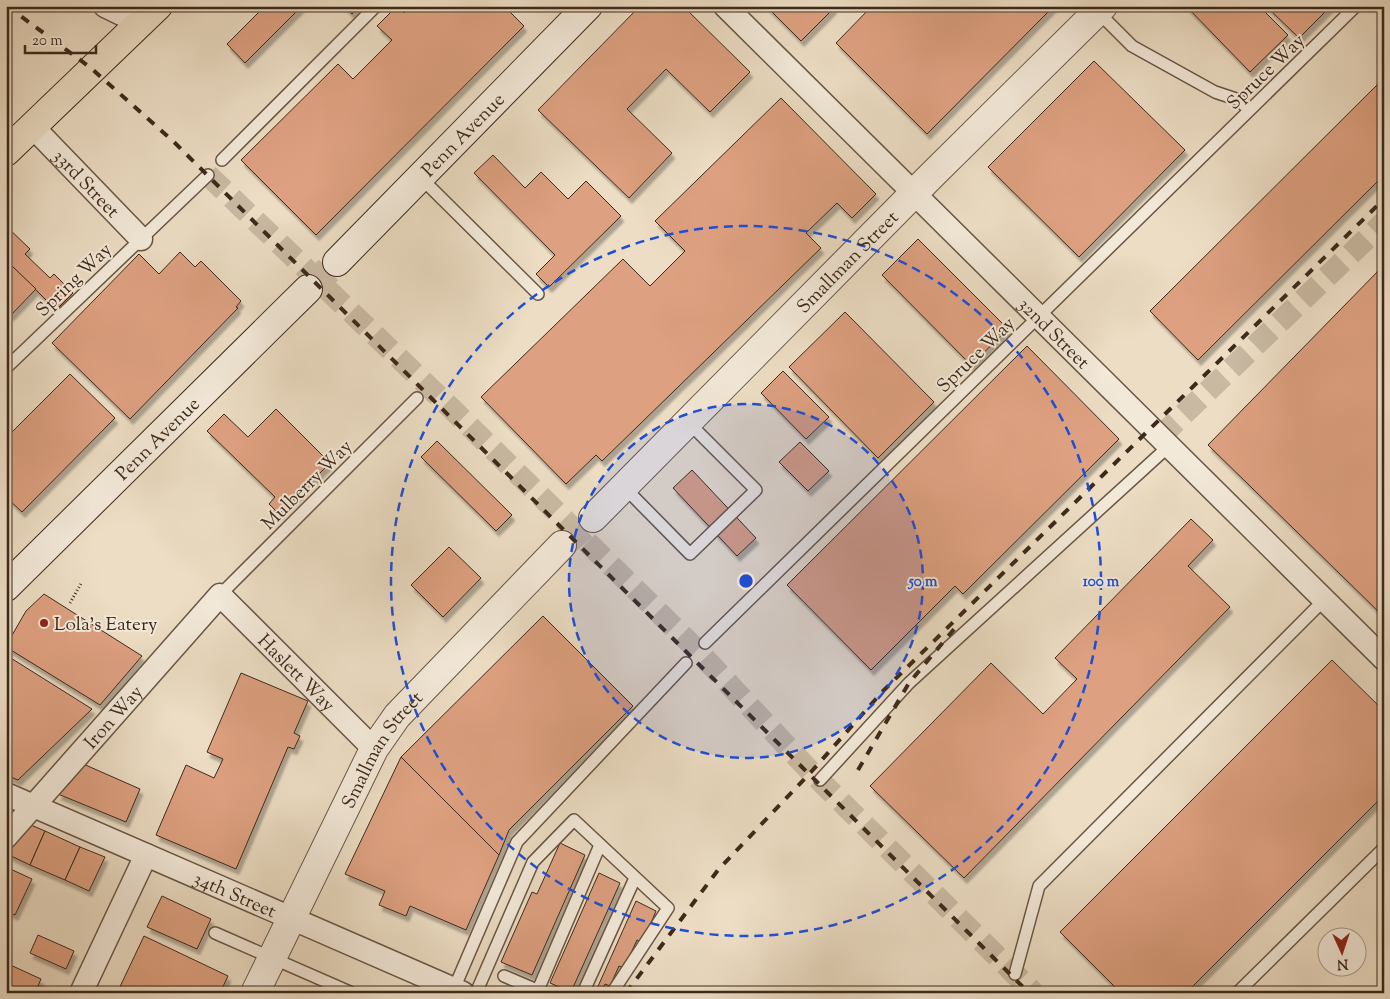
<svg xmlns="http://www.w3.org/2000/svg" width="1390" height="999" font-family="'Sorts Mill Goudy',serif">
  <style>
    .building { fill: #dda080; stroke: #3d291b; filter: url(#shadow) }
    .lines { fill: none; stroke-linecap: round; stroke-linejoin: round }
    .minor-tunnel { stroke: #c9b9a2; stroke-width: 22; stroke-dasharray: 22 11; stroke-linecap: butt }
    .tertiary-tunnel { stroke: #c9b9a2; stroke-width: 28; stroke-dasharray: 28 14; stroke-linecap: butt }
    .secondary-tunnel { stroke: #c9b9a2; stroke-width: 28; stroke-dasharray: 28 14; stroke-linecap: butt }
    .service-casing { stroke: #695645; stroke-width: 14 }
    .minor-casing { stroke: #695645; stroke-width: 25 }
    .tertiary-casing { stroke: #695645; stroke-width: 30 }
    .secondary-casing { stroke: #3d291b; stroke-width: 30 }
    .primary-casing { stroke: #3d291b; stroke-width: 30 }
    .path { stroke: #3d291b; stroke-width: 3; stroke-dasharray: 1 2.5; stroke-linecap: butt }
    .service { stroke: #f3e9d9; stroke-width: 11 }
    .minor { stroke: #f3e9d9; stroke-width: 22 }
    .tertiary { stroke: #f3e9d9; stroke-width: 28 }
    .secondary { stroke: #f3e9d9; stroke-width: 28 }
    .primary { stroke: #ecddc4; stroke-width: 28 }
    .rail { stroke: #3d291b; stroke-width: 4; stroke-dasharray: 9 9; stroke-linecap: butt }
    .ring { fill: none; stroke: #1d4ed8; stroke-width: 2.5; stroke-dasharray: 9 6 }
    .poi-dot { fill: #8f2418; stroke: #f3e9d9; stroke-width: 2 }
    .labels { text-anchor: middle; stroke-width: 4; stroke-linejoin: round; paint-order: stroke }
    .street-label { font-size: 19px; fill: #3d291b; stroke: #f3e9d9 }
    .poi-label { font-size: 19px; fill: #3d291b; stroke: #f3e9d9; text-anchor: start }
    .centre { fill: #1d4ed8; stroke: #f3e9d9; stroke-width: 2.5 }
    .ring-label { font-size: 15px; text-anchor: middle; font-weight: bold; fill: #1d4ed8; stroke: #f3e9d9; stroke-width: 4; stroke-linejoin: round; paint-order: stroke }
  </style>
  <defs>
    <filter id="shadow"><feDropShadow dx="3" dy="5.5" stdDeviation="1" flood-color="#0004"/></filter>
  </defs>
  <rect width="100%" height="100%" fill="#ecddc4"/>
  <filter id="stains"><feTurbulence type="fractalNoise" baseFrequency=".004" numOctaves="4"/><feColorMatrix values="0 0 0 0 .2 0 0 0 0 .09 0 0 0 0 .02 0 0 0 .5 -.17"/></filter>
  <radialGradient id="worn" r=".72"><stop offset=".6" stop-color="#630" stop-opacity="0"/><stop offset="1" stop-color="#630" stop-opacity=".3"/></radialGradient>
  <g class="building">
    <path d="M265,6h37l-57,57 -18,-19z"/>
    <path d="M344,6h15l-7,8z"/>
    <path d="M397,6l7,7 7,-7h93l20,20 -208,209 -75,-75 97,-96 15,15 39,-39 -15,-14z"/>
    <path d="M640,6h43l67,66 -40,40 -44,-43 -39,40 45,44 -43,45 -91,-88z"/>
    <path d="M766,6h67l1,2 -33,33z"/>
    <path d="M872,6h182l-127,128 -91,-91z"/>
    <path d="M1186,6h73l29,29 -38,37z"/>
    <path d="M1266,6h65l-32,32z"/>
    <path d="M1094,61l91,89 -106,107 -91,-90z"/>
    <path d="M1384,78v97l-186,185 -48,-49z"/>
    <path d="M781,98l95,96 -24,24 -15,-15 -31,30 15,15 -219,213 -6,-6 -30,29 -85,-87 142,-138 27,27 35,-35 -30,-30z"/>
    <path d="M493,155l32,33 16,-16 27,27 18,-18 35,35 -72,71 -13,-13 19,-19 -81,-82z"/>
    <path d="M6,226l24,23 -5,5 25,24 4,-4 19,19 -17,17 -50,-50z"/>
    <path d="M918,239l90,90 -37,36 -89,-90z"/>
    <path d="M180,252l15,15 6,-6 40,40 -5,6 2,1 -108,111 -78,-76 87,-89 20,20z"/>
    <path d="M10,264l26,25 -26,27 -4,-4v-44z"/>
    <path d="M1384,265v352l-176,-172z"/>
    <path d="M845,312l89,90 -56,56 -89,-91z"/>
    <path d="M1027,346l92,93 -156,155 -8,-8 -84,84 -84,-85z"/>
    <path d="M783,371l46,46 -23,22 -45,-46z"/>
    <path d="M70,374l45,44 -93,94 -16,-15v-59z"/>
    <path d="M276,409l54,54 -51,51 -10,-10 6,-7 -68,-66 17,-17 24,23z"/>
    <path d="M437,441l75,74 -16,16 -75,-74z"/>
    <path d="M800,442l29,29 -21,20 -29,-29z"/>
    <path d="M692,470l64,68 -19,18 -64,-68z"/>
    <path d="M1191,519l22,21 -25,26 42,41 -266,271 -94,-92 121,-123 52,51 34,-35 -22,-21z"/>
    <path d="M449,547l32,31 -38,39 -32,-32z"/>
    <path d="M44,594l98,62 -42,49 -94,-58v-11l5,1 15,-26z"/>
    <path d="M543,616l90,90 -124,124 -10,25 -98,-98z"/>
    <path d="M6,655l86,54 -74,71 -12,-5z"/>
    <path d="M1332,660l52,51v84l-198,198h-65l-61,-61z"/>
    <path d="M241,673l67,28 -14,32 6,3 -6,13 -6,-2 -52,122 -80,-34 30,-70 28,13 9,-19 -16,-7z"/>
    <path d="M401,757l98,98 -33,75 -56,-24 -4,10 -27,-11 6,-14 -40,-17z"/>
    <path d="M81,763l59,26 -14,33 -68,-28z"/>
    <path d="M31,825l14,6 -15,34 -23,-11z"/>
    <path d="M45,831l35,16 -15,33 -35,-15z"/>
    <path d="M560,843l25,12 -53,120 -31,-13 31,-70 5,2z"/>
    <path d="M80,847l25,10 -16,34 -24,-11z"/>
    <path d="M6,867l26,12 -17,36 -9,-4z"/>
    <path d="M599,873l21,10 -49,109 -21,-9z"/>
    <path d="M162,896l49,23 -14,30 -50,-22z"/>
    <path d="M636,901l20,10 -13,31 -6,-2 -13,28 -5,-2 -9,20 -5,-2 -4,9h-6z"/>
    <path d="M38,935l36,16 -8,18 -36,-16z"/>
    <path d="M144,936l84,40 -8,17h-103z"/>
    <path d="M6,963l35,16 -6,14h-29z"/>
  </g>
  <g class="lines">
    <g class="minor-tunnel">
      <path d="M208,175l247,237 243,239 113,121 223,221"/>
      <path d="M1160,437l224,-215"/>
    </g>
    <path class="tertiary-tunnel" d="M562,545l31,-27"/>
    <path class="secondary-tunnel" d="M308,289l29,-27"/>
    <g class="service-casing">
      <g id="service">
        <path d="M1098,12l34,34 83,46 24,8 10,10"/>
        <path d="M222,160l154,-154"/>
        <path d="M421,178l117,116"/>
        <path d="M6,368l202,-193"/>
        <path d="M624,487l66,67 66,-64 -68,-68"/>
        <path d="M220,595l197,-197"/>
        <path d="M705,643l651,-637"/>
        <path d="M820,780l89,-97 260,-237"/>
        <path d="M215,933l137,60"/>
        <path d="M1015,974l24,-88 285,-286"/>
        <path d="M504,976l40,17"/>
        <path d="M538,990l62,-145"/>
        <path d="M453,991l64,-149 169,-179"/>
        <path d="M476,993l57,-131 41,-42 94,88 -56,85"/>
        <path d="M583,993l52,-115"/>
        <path d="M1237,993l147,-145"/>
      </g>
    </g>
    <g class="minor-casing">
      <g id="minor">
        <path d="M105,6l35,17"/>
        <path id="s1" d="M725,6l659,653"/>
        <path id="s2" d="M32,126l109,113"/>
        <path id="s3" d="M6,794l457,199"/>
        <path id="s4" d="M6,837l214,-242 154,154"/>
        <path d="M81,993l65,-138"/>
      </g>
    </g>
    <g class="tertiary-casing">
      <g id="tertiary">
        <path id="s5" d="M593,518l337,-341 173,-171"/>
        <path id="s6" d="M255,993l119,-244 23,-33 165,-171"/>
      </g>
    </g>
    <g class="secondary-casing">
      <g id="secondary">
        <path id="s7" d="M337,262l251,-256"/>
        <path id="s8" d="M6,587l302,-298"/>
      </g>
    </g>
    <g class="primary-casing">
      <path id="primary" d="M6,152l152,-146"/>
    </g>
    <path class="path" d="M70,603l12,-21"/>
    <use href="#service" class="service"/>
    <use href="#minor" class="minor"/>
    <use href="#tertiary" class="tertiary"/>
    <use href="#secondary" class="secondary"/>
    <use href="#primary" class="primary"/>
    <g class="rail">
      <path d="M7,6l84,62 84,75 854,850"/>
      <path d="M858,770l51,-87 46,-55"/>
      <path d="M626,993l92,-123 93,-98 72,-81 501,-492"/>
    </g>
  </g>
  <circle cx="746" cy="581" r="177" fill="#1d4ed8" fill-opacity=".12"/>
  <g class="ring">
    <circle cx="746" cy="581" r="177"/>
    <circle cx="746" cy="581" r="355"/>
  </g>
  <circle class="poi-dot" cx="44" cy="623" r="5"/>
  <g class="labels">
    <g class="street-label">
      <text transform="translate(1265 71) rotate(-44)" y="7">Spruce Way</text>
      <text dy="7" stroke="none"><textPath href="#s7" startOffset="179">Penn Avenue</textPath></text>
      <text dy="7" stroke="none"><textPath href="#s2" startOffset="79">33rd Street</textPath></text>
      <text dy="7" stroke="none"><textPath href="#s5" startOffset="361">Smallman Street</textPath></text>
      <text transform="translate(73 279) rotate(-44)" y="7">Spring Way</text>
      <text dy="7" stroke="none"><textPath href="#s1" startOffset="464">32nd Street</textPath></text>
      <text transform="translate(975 354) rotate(-44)" y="7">Spruce Way</text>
      <text dy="7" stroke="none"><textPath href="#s8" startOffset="212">Penn Avenue</textPath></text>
      <text transform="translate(306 484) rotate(-45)" y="7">Mulberry Way</text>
      <text dy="7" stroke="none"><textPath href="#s4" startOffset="432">Haslett Way</textPath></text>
      <text dy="7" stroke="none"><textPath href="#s4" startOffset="161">Iron Way</textPath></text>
      <text dy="7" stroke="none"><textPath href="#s6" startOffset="275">Smallman Street</textPath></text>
      <text dy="7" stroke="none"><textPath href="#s3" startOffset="250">34th Street</textPath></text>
    </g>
    <g class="poi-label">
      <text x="54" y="630">Lola's Eatery</text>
    </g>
  </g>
  <circle cx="746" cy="581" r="8" class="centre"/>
  <g class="ring-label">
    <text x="923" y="586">50 m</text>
    <text x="1101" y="586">100 m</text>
  </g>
  <rect width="1390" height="999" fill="none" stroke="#ecddc4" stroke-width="25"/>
  <rect x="8" y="8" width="1375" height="984" fill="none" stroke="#3d291b" stroke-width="2.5"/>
  <rect x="12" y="12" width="1365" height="974" fill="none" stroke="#3d291b"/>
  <g transform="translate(1342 952) rotate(177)"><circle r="24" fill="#f3e9d9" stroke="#aa9c8d"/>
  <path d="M0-4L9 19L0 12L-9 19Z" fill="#8f2418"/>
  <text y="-8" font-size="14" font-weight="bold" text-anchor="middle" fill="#3d291b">N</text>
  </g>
  <path d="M25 45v8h71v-8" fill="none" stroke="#3d291b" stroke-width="2.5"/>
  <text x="32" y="45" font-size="15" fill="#3d291b" stroke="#f3e9d9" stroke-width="4" paint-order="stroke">20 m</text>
  <rect width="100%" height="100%" filter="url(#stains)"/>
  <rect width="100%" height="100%" fill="url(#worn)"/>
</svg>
